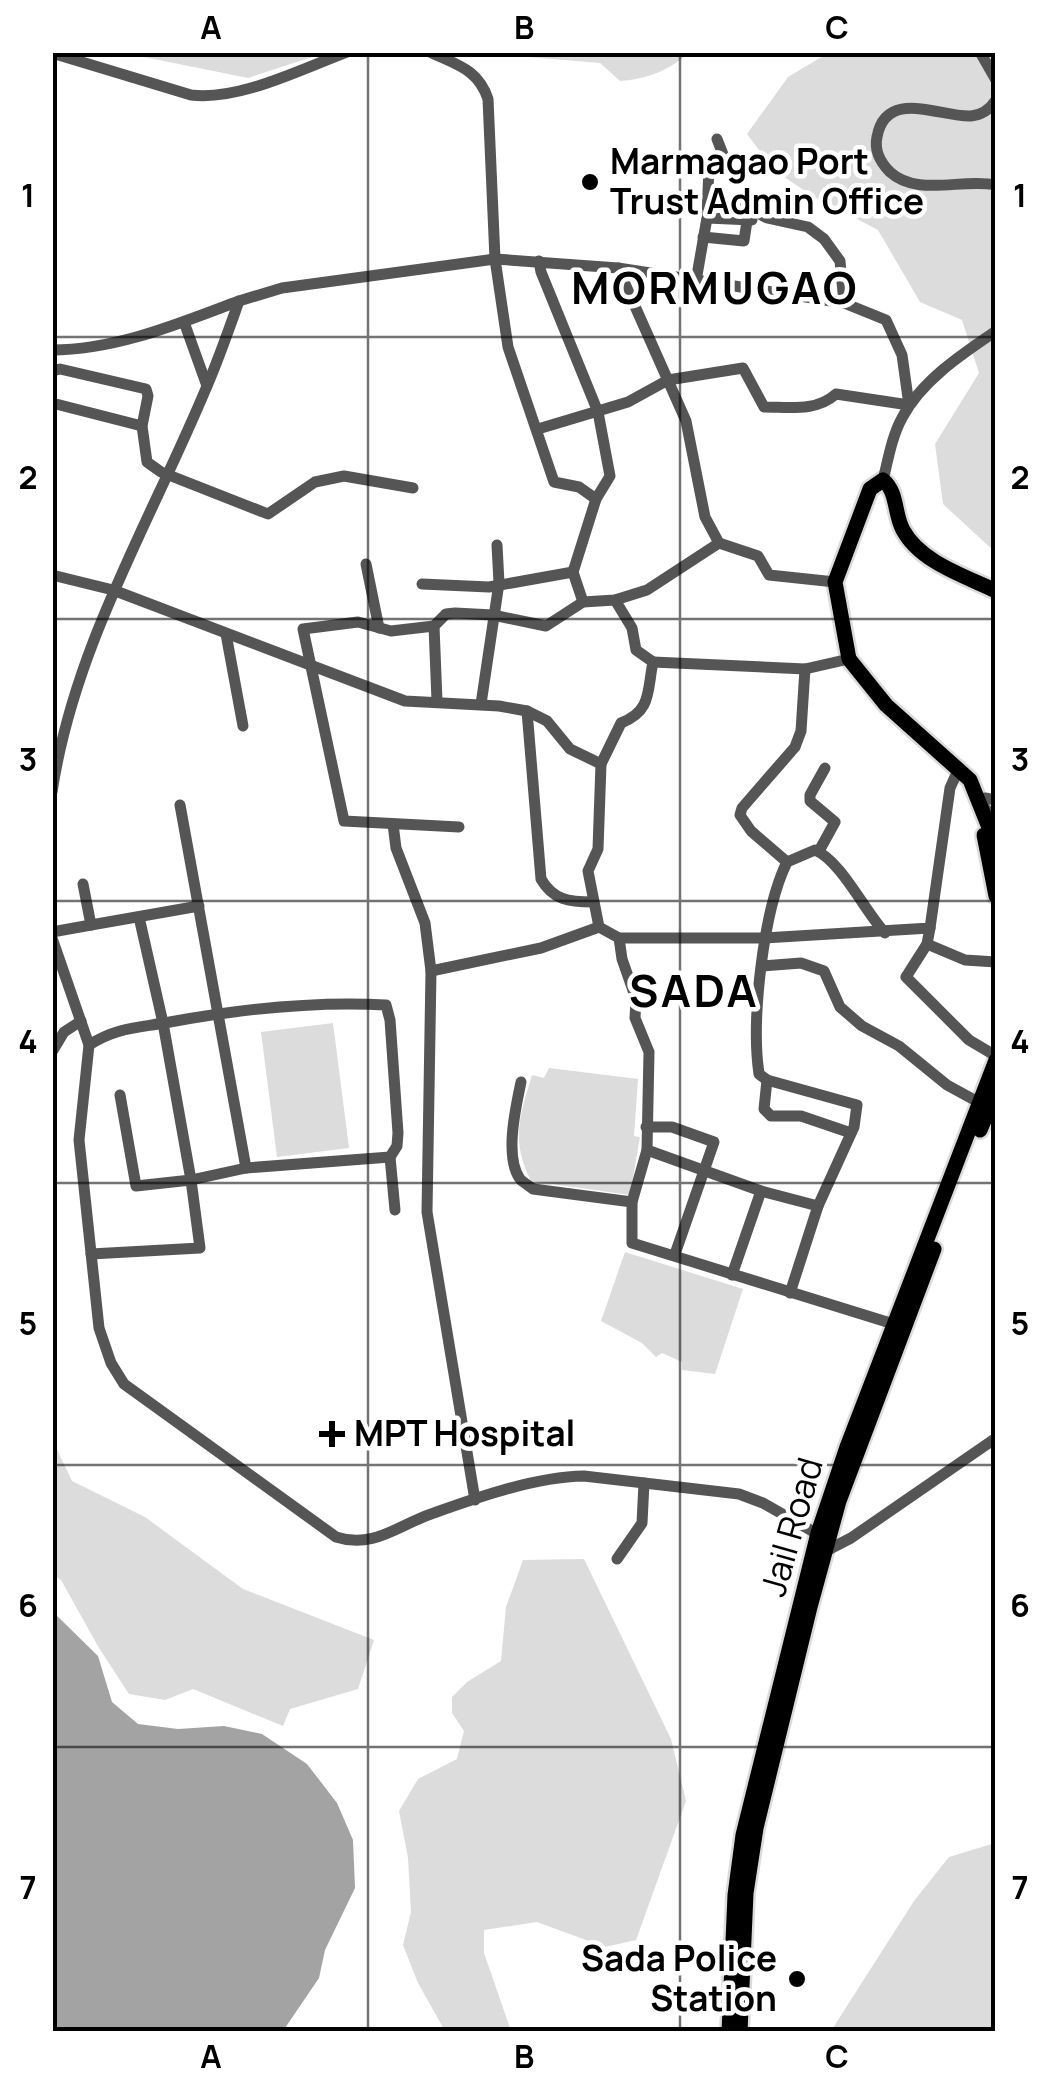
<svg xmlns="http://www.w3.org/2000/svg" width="1048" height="2084" font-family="Manrope,sans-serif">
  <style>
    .green { fill: #dcdcdc }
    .water { fill: #a3a3a3 }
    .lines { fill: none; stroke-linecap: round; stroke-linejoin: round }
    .major-casing { stroke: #dbdbdb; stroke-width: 20 }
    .minor { stroke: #555; stroke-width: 11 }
    .major { stroke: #000; stroke-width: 15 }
    .grid { fill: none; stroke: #000; stroke-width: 2.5; stroke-opacity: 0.55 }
    .poi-dot { fill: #000; stroke: #fff; stroke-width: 4 }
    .labels { text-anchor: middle; stroke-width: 9; stroke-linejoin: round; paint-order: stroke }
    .poi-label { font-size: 35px; font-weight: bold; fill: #000; stroke: #fff; text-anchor: start }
    .street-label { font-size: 35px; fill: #000; stroke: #fff }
    .district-label { font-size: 45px; font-weight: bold; letter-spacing: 2.5px; fill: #000; stroke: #fff }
    .neatline { fill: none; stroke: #000; stroke-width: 4 }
    .grid-label { font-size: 32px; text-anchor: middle; font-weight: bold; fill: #000 }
  </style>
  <rect width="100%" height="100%" fill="#fff"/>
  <g class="green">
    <path d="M124,53h200l-76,25z"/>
    <path d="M481,53l208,-1v1c-21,18 -42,26 -69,28l-20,-18z"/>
    <path d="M828,53h167v499l-52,-48 -8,-60 44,-71 -17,-53 -42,-18 -42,-72 -67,-35 -37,-25 -27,-36 41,-57z"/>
    <path d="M333,1023l16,125 -72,9 -16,-125z"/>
    <path d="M549,1068l89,11 -4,57 6,1 -10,58 -99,-14c-20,-41 -12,-63 1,-106l12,3z"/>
    <path d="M625,1252l118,37 -28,85 -33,-4v-8l-20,-9 -6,4 -14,-14 -41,-22z"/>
    <path d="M52,1439l20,42 73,36 98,72 131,51 -16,49 -68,20 -7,17 -90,-37 -28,11 -36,-6 -30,-46 -38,-68 -8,-5z"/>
    <path d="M584,1559l87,180 15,62 -50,139 -31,7 -68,-25 -53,8v23l27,78h-66l-27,-48 -15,-38 8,-33 -3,-54 -9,-47 19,-32 39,-20 7,-28 -12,-18v-16l15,-15 34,-21 5,-54 17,-47z"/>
    <path d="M995,1843v188h-164l83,-130 35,-44z"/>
  </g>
  <path class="water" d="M52,1611l46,45 14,46 26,22 40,5 46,-3 38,8 45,30 30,39 16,37 2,48 -30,62 -6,28 -36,53h-230z"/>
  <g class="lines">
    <g class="major-casing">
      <g id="major">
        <path d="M996,591c-31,-15 -76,-29 -93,-61 -9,-16 -5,-38 -20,-50l-13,9 -35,93 14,77 37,46 84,75 26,65"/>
        <path d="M984,835l12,61"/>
        <path d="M980,1130l16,-38"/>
        <path d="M729,2032l6,-137 8,-60 75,-302 29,-86 149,-387"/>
        <path d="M740,2032l6,-139 10,-65 54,-221 29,-106 95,-252"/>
      </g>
    </g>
    <g class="minor">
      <path d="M430,52c27,13 48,17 58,47l7,160 13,88 46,135 25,5 17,12"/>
      <path d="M980,52l16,28"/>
      <path d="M52,53l139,42c48,6 110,-26 156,-43"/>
      <path d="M996,100c-6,9 -13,15 -25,16 -29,2 -85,-29 -94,21 -3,14 4,26 13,35 27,25 72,6 106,13"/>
      <path d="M708,201l41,7 18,10 41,9 16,12 16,22 4,42"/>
      <path d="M707,218l45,2"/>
      <path d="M703,237l41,4 3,-20"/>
      <path d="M539,261l2,11 57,140 12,64 -14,23 -23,73 10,30"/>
      <path d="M618,268l68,153 19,96 14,26 39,13 11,19 66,7"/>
      <path d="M696,281l11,-63 2,-52 15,-9 -7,-18"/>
      <path d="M184,322l23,64"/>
      <path d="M52,350c65,0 128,-27 187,-49"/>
      <path d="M52,371l8,-2 86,20 2,7 -6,30 5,36 14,10 107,42 47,-32 29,-6 69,12"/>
      <path d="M52,403l90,23"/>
      <path d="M883,480c5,-20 9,-44 19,-62 19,-37 60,-64 94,-87"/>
      <path d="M366,564l13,64"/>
      <path d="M52,575l61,15 292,111 94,5 28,5 20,10 23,28 31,15 -3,85 -10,22 11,56 20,11h145l166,-10 20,-140 9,-20"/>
      <path d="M422,584l67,3 84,-15"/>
      <path d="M615,600l17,28 4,22 17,12"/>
      <path d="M434,626l3,75"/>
      <path d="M226,634l17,92"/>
      <path d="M481,704l18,-121 -2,-38"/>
      <path d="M527,711l14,168c12,21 28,23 52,23"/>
      <path d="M601,764l20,-41c31,-12 26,-32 32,-61l152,7 44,-10"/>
      <path d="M52,792c22,-146 99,-271 155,-406 12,-28 22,-57 32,-85l43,-13 213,-29 123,9 226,35 42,17 16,35 7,50 -73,-11c-20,18 -47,13 -72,13l-21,-39 -75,12 -40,22 -90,27"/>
      <path d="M996,800l-11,-2 -6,4 17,18"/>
      <path d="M180,805l66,363"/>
      <path d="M393,824l3,24 29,75 6,48 -4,241 48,288"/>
      <path d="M459,827l-115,-6 -41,-192 55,-7 33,9 43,-5 12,-12 9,-1 38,2 53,11 37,-24 32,-2 32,-10 72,-47"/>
      <path d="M819,851l16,-29 -25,-21v-6l15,-27"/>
      <path d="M787,862l-36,-31 -11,-16 2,-7 53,-61 6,-16 4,-62"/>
      <path d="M91,925l108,-19"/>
      <path d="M930,928l-3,16 -21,33 63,63 27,16"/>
      <path d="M52,932l39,-7 -8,-41"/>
      <path d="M52,938l37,107 -10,95 20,188 12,35 13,21 212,153c37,12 61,-11 95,-23 48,-17 103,-37 153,-38l155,18 24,9 58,33"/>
      <path d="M619,938l3,21 14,40 -1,19 14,34 -2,98 -15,52"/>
      <path d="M927,944l38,16 31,2"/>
      <path d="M762,966l39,-3 23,8 16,36 22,19 37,20 48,39 33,18"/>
      <path d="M431,971l110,-23 58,-21"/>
      <path d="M89,1045c28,-18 49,-17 81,-23 71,-13 143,-21 216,-17l4,15 8,113 -1,13 -7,11 -144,11 -55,12 9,68 -109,6"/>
      <path d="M52,1052l12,-20 17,-11"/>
      <path d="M767,1080l-3,29 7,7h30l50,17"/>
      <path d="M521,1082c-5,24 -17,75 -1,97 0,1 12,9 13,10l99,13v41l268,83"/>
      <path d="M120,1095l16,91 55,-6 -28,-157 -24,-106"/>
      <path d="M646,1127h26l42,15 -39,112"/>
      <path d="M647,1150l114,41 57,15"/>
      <path d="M390,1157l5,53"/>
      <path d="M732,1275l29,-84"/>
      <path d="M790,1293l28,-87 36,-79 3,-22 -90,-25 -8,-6c-8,-54 4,-163 28,-212l28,-12c26,11 49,60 70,83"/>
      <path d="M820,1554l31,-16 145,-100"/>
      <path d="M617,1559l25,-36 2,-40"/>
    </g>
    <use href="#major" class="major"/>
  </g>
  <path class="grid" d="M368,52v1980M680,52v1980M52,337h944M52,619h944M52,901h944M52,1183h944M52,1465h944M52,1747h944"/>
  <g class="poi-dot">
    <circle cx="590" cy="182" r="10"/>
    <path d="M327 1419h10v10h10v10h-10v10h-10v-10h-10v-10h10z"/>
    <circle cx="797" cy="1979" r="10"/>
  </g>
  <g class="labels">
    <g class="poi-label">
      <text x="610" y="174">Marmagao Port<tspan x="610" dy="40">Trust Admin Office</tspan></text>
      <text x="354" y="1446">MPT Hospital</text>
      <text x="777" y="1971" text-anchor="end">Sada Police<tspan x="777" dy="40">Station</tspan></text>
    </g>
    <g class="street-label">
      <text transform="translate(792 1527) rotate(-74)" y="12">Jail Road</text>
    </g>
    <g class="district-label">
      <text x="715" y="304">MORMUGAO</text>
      <text x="694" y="1007">SADA</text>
    </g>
  </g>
  <rect width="1048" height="2084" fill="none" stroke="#ffffff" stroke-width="110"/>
  <rect x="55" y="55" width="938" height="1974" class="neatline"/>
  <g class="grid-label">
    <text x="211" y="39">A</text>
    <text x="524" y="39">B</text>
    <text x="837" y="39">C</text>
    <text x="28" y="207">1</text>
    <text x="1020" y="207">1</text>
    <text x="28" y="489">2</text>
    <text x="1020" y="489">2</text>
    <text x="28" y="771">3</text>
    <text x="1020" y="771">3</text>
    <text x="28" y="1053">4</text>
    <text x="1020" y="1053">4</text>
    <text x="28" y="1335">5</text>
    <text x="1020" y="1335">5</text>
    <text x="28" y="1617">6</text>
    <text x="1020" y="1617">6</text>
    <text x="28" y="1899">7</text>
    <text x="1020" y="1899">7</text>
    <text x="211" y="2068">A</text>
    <text x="524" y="2068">B</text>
    <text x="837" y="2068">C</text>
  </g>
</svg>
